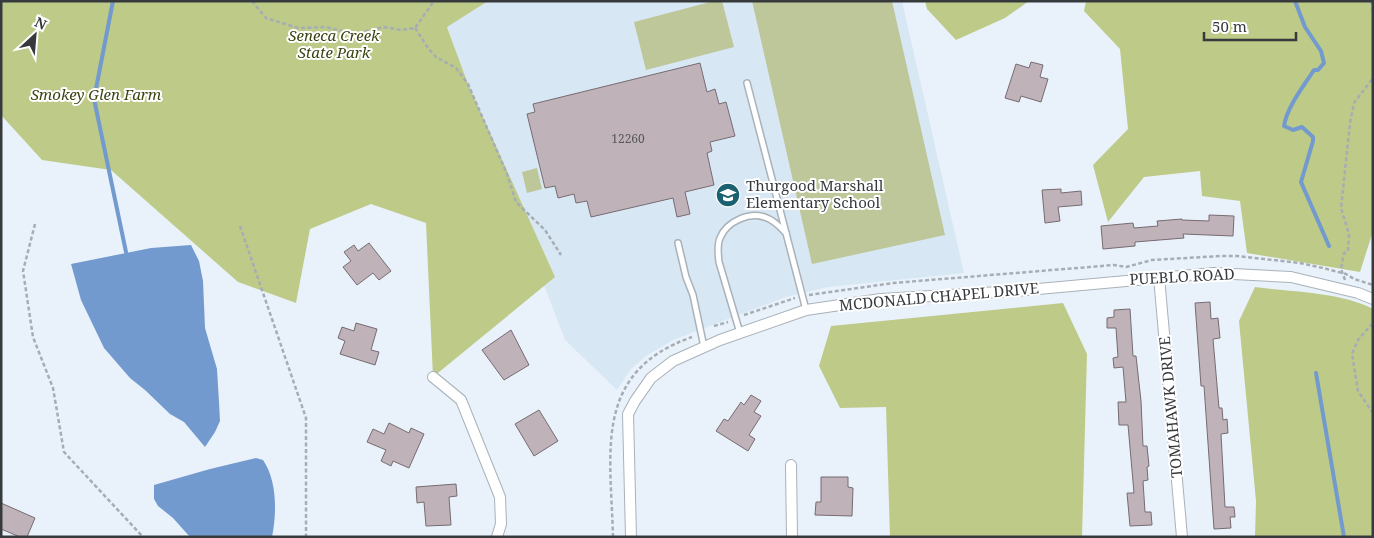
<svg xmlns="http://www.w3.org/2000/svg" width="1374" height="538" font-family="'Noto Serif',serif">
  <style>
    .built { fill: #d8e7f4 }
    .green { fill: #bdc799 }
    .forest { fill: #bdca88 }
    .water { fill: #739ace }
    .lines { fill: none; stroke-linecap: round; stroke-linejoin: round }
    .stream { stroke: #739ace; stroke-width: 4 }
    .building { fill: #bfb3b9; stroke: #766b71 }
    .lane-casing { stroke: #a9b2b9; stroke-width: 8 }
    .street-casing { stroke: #a9b2b9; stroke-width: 12 }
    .path { stroke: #a6adb3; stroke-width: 2.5; stroke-dasharray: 4 2.5; stroke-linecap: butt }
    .lane { stroke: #fff; stroke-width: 5 }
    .street { stroke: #fff; stroke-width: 10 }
    .labels { text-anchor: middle; stroke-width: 4; stroke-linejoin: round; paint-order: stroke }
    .number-label { font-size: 12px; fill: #58585c }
    .park-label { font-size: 15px; font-style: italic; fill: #3a4211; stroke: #fff }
    .poi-label { font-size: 15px; fill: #363a3d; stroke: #fff; text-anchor: start }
    .street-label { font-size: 15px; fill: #363a3d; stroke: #fff }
  </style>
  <rect width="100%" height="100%" fill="#e9f2fb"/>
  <path class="built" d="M485,1h417l62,272 -136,14 -42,10 -113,43 -27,16 -15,13 -14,21 -52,-50 -78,-203 -40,-111z"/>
  <g class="green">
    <path d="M714,1h8l12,46 -88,23 -12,-48z"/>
    <path d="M752,1h140l53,234 -133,29z"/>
    <path d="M537,168l5,21 -15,4 -5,-21z"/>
  </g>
  <g class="forest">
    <path d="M1,1h487l-41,26 21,57 87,193 -122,100 -7,-154 -55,-19 -61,25 -14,74 -58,-21 -127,-112 -69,-10 -41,-45z"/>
    <path d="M925,1h104l-24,17 -49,22 -29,-31z"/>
    <path d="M1086,1h287v230l-13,41 -113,-19 -7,-52 -38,-5 -2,-25 -56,6 -36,45 -15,-57 35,-36 -8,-80 -36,-38z"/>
    <path d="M1255,287c36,5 86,5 118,22v228h-118l1,-36 -17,-180z"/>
    <path d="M1063,303l24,51 -5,183h-192l-4,-130 -46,1 -21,-42 12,-40z"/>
  </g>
  <g class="water">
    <path d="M191,245l8,16 4,20 2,47 12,41 2,33 1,19 -5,11 -10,15 -21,-25 -14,-8 -25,-24 -15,-12 -26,-30 -23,-48 -10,-36 80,-16z"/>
    <path d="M256,458l7,2c14,20 14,53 9,77h-82l-17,-19 -15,-12 -4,-7v-14l56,-16z"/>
  </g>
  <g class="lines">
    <g class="stream">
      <path d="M113,1l-19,98 32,153"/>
      <path d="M1295,1l10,26 16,24 3,12 -6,7h-4c-11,17 -27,37 -30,56l9,4 9,-3 11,10v4l-12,41 28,64"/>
      <path d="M1316,373l28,164"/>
    </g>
  </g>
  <g class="building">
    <path d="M1031,62l12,3 -3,12 8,2 -7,23 -20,-6 -2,6 -14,-4 11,-34 13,4z"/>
    <path d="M700,63l7,29 8,-3 4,15 7,-2 9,34 -25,6 2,9 -5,2 7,32 -29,7 5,22 -13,3 -4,-19 -82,19 -4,-16 -11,2 -2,-9 -16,4 -3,-12 -10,2 -18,-74 8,-2 -2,-8z"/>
    <path d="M1061,189v4l20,-2 1,14 -24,2 2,14 -15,2 -3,-33z"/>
    <path d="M1209,215l25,1 -1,20 -50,-2 1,4 -49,4v4l-32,3 -2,-23 32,-3 1,5 24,-2 -1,-5 25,-2v1l27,1z"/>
    <path d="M369,243l22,28 -12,9 -6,-7 -16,12 -14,-18 8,-6 -7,-9 10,-7 4,6z"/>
    <path d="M1210,302l1,17 7,-1 2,20 -7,1 6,69h3l1,12 4,-1 1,14 -7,1 4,73h9l1,10h-5l1,11 -17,1 -10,-143h-3l-6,-83z"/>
    <path d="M1130,309l3,47h3l5,45 2,45h4l2,20 -2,1 1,13 -5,1 2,31h6l1,13 -22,1 -3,-33h7l-6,-68h-9l-1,-23h8l-3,-35 -9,1 -1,-10 5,-1 -2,-29h-9v-10l7,-1v-7z"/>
    <path d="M356,323l21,6 -6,21 8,2 -4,13 -35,-11 5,-13 -7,-3 4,-11 12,4z"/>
    <path d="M511,330l18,35 -25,15 -22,-30z"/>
    <path d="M751,395l10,6 -7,11 7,4 -12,19 6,4 -7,12 -32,-20 8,-12 4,2 13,-19 3,3z"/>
    <path d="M539,410l19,31 -24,15 -19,-32z"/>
    <path d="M389,423l20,10 2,-5 13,6 -15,34 -16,-7 -2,5 -10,-5 5,-11 -19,-8 6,-13 11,5z"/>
    <path d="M821,477h27v10l5,1 -1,28 -37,-1 1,-13h5z"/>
    <path d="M456,484l1,12 -8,1 2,28 -25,1 -2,-24 -7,1 -1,-16z"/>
    <path d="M1,503l34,15 -8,19h-7l-19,-8z"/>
  </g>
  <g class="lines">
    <g class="lane-casing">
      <g id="lane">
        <path d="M747,83l59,227"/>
        <path d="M678,243l8,34 7,18 11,52"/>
        <path d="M740,333l-21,-71c-1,-8 -2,-17 1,-24 7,-17 30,-27 47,-20 8,3 13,9 19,15"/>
      </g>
    </g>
    <g class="street-casing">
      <g id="street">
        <path d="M1159,277l23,260"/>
        <path d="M433,377l28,23 39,97 1,27 -4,13"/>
        <path d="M791,465l1,72"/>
        <path d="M631,537l-3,-123 7,-13 16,-23 22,-17 47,-21 86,-30 75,-11 135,-8 198,-18 77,4 67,16 15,6"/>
      </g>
    </g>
    <g class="path">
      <path d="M252,1l14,17 32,10 28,-1 28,7 30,-7 17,3 14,-2 19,-27"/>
      <path d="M1371,1l2,16"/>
      <path d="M415,28l13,20 8,9 20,11 12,16 39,90 9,28 29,28 16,25"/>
      <path d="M35,224l-12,47 10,66 20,51 11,64 79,85"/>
      <path d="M240,226l66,192v119"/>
      <path d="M1345,280l-4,-11 3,-16 4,-2 1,-17 -8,-26 9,-85 4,-20 19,-25"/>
      <path d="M809,295l84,-12 221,-18 12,2 26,-7 68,-4h17l63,7 23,5 23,6 8,5 19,6"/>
      <path d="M744,315l51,-17"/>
      <path d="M714,326l14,-4"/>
      <path d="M1373,326l-2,-1 -13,15 -6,14 6,37 15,22"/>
      <path d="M613,537c-2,-85 -21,-165 79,-200"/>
    </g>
    <use href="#lane" class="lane"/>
    <use href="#street" class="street"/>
  </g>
  <defs>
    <g id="school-disc" transform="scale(1.25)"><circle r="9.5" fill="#196171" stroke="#fff"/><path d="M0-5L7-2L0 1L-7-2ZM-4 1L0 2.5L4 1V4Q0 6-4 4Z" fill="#fff"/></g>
  </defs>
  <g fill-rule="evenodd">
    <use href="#school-disc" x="728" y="195"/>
  </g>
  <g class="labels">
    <g class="number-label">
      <text x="628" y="143">12260</text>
    </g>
    <g class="park-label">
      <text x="334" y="41">Seneca Creek<tspan x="334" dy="17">State Park</tspan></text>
      <text x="96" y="100">Smokey Glen Farm</text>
    </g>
    <g class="poi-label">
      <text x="746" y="191">Thurgood Marshall<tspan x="746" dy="17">Elementary School</tspan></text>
    </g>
    <g class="street-label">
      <text transform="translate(1182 277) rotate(-3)" y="5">PUEBLO ROAD</text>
      <text transform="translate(939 297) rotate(-5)" y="5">MCDONALD CHAPEL DRIVE</text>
      <text transform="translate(1171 407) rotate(-95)" y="5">TOMAHAWK DRIVE</text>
    </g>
  </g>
  <rect width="1374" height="538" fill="none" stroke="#363a3d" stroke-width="5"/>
  <g transform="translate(35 35) rotate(26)" stroke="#ffffff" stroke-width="4" paint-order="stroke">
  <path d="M0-4L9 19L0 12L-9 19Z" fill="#363a3d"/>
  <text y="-8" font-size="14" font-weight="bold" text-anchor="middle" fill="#363a3d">N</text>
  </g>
  <path d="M1204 32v8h92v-8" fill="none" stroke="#363a3d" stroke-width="2.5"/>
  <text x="1212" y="32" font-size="15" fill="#363a3d" stroke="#ffffff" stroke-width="4" paint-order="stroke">50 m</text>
</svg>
